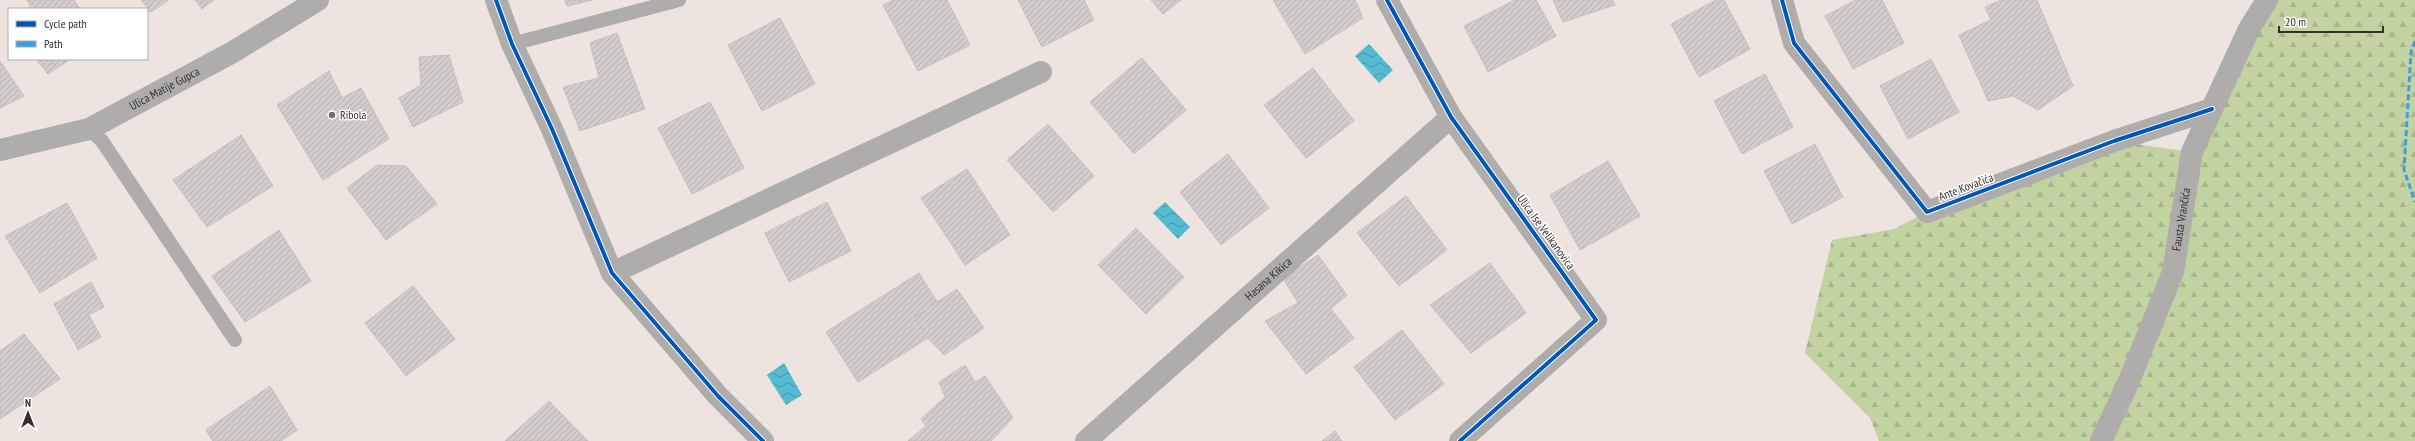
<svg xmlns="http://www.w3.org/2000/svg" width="2415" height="441" font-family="'PT Sans Narrow',sans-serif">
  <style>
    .forest { fill: url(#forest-firs) }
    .water { fill: url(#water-waves) }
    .building { fill: url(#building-hatch); stroke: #c5bebd }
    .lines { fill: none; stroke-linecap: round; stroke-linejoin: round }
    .service { stroke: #aeadac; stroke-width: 14 }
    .minor { stroke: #aeadac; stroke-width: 22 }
    .tertiary { stroke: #aeadac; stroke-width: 22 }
    .quiet { stroke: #3e9de1; stroke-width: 3; stroke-dasharray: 6 3; stroke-linecap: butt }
    .cycleway-casing { stroke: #fff; stroke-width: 6 }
    .cycleway { stroke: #0057b8; stroke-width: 4 }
    .poi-dot { fill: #756e6a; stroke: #fff; stroke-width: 1.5 }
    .labels { text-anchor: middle; stroke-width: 3; stroke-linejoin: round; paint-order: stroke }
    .street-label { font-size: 12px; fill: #352f2b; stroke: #fff }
    .poi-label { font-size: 12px; fill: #352f2b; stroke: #fff; text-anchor: start }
  </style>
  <defs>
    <pattern id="forest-firs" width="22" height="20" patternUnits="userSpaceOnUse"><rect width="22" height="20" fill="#c2d2a1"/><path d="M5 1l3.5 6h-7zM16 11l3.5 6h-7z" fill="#a7b58b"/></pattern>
    <pattern id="water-waves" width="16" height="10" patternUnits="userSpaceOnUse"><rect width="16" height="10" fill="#55bbd2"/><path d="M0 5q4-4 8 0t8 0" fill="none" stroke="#4798ab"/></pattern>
    <pattern id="building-hatch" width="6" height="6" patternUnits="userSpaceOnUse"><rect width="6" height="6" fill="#d3cccc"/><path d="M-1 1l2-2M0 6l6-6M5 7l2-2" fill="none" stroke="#b6b0af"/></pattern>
  </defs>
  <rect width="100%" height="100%" fill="#ede4df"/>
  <path class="forest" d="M2267,0h148v441h-536l-9,-23 -65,-65 27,-113 62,-11 33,-17 187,-71 78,11z"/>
  <g class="water">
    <path d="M1369,44l24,26 -14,13 -24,-27z"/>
    <path d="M1165,202l25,25 -12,12 -25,-26z"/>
    <path d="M784,363l18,32 -16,10 -19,-30z"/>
  </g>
  <g class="building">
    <path d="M27,0h47l6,9h-53l4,-3z"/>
    <path d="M141,0h28l-18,12z"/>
    <path d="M195,0h19l-12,9z"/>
    <path d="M565,0h27l-25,6z"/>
    <path d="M894,0h53l23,45 -52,26 -35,-66z"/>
    <path d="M1018,0h66l10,20 -52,27z"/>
    <path d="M1151,0h30l-18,14z"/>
    <path d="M1273,0h82l8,18 -58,36z"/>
    <path d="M1515,0h21l20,36 -68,36 -24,-46z"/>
    <path d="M1553,0h60l2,5 -52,17z"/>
    <path d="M1716,0h8l26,49 -51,28 -28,-53z"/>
    <path d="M1856,0h26l22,43 -51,26 -28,-53z"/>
    <path d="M2001,0h36l36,86 -35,24 -25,-14 -25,5 -29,-66 32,-15 -6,-13z"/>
    <path d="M780,18l35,66 -53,27 -34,-66z"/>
    <path d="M617,33l28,76 -65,22 -17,-44 36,-9 -9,-35z"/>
    <path d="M449,55l14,47 -50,25 -14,-29 22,-13 -2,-28z"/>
    <path d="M1142,58l44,52 -52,44 -44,-52z"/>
    <path d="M36,59h32l1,1 -21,14z"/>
    <path d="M1931,59l28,53 -51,27 -28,-53z"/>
    <path d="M0,61l24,35 -24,12z"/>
    <path d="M1313,68l41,53 -48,37 -42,-53z"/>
    <path d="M329,71l13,27 19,-10 28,51 -66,41 -46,-75z"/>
    <path d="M1765,74l28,53 -51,27 -28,-53z"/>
    <path d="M710,102l34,66 -52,26 -34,-66z"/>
    <path d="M1048,124l46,52 -41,36 -46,-52z"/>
    <path d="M241,135l32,51 -66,41 -34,-47z"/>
    <path d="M1815,144l28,53 -51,27 -28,-53z"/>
    <path d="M1228,154l41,54 -48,37 -41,-53z"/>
    <path d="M1608,161l32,55 -60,34 -30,-55z"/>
    <path d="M377,165l29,1 31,38 -51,36 -39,-52z"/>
    <path d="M967,169l43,66 -45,30 -44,-67z"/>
    <path d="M1406,196l41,54 -48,36 -42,-53z"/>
    <path d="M827,202l24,49 -62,31 -24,-49z"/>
    <path d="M67,203l30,55 -57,35 -35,-57z"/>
    <path d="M1136,228l48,49 -38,37 -48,-49z"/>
    <path d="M279,230l32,51 -66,41 -33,-46z"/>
    <path d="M1318,255l29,40 -16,14 23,29 -48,36 -41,-53 33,-18 -15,-25z"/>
    <path d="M1490,263l36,50 -55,40 -41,-48z"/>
    <path d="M919,273l19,30 -23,14 13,21 -70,44 -32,-50z"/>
    <path d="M91,282l13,25 -15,8 12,22 -23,13 -24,-46z"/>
    <path d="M413,286l42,53 -49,37 -41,-53z"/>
    <path d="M957,289l27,39 -40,27 -16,-17 -13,-21z"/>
    <path d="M1402,330l42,54 -49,36 -41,-53z"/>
    <path d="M24,334l36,45 -60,40v-68z"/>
    <path d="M965,365l10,17 10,-6 28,42 -22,23h-83l18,-15 -5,-7 24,-22 -6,-15z"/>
    <path d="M270,386l27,44 -16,11h-68l-7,-11z"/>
    <path d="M549,401l39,40h-83z"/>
    <path d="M1335,431l7,10h-20z"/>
  </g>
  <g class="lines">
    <g class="service">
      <path d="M512,44l167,-44"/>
      <path d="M89,129l13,12 133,199"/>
    </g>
    <g class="minor">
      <path d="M496,0l16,44 40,85 60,144 106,123 45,45"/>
      <path d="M1387,0l64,117 145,203 -136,121"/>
      <path d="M1782,0l12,43 133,169 187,-71 98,-32"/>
      <path d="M612,273l429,-201"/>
      <path id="s1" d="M1086,441l365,-324"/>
      <path id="s2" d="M2101,441l28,-60 44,-109 19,-120 57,-123 18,-29"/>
    </g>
    <path class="tertiary" id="s3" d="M0,150l89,-21 144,-77 85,-52"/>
    <path class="quiet" d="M2415,41l-4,11 -7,118 11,32"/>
    <g class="cycleway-casing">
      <g id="cycleway">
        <path d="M496,0l16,44 40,85 60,144 106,123 45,45"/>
        <path d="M1387,0l64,117 145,203 -136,121"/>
        <path d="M1782,0l12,43 133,169 187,-71 98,-32"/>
      </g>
    </g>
    <use href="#cycleway" class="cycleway"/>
  </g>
  <circle class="poi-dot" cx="332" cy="115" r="4"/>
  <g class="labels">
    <g class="street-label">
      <text dy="4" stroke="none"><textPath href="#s3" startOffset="177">Ulica Matije Gupca</textPath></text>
      <text transform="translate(1966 187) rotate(-21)" y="4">Ante Kovačića</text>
      <text dy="4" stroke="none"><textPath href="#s2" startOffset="237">Fausta Vrančića</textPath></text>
      <text transform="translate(1546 232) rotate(54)" y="4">Ulica Ise Velikanovica</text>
      <text dy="4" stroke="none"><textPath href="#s1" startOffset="244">Hasana Kikica</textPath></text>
    </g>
    <g class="poi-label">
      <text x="340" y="119">Ribola</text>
    </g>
  </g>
  <rect x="8" y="8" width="140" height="52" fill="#ffffff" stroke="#aeacaa"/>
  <rect x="16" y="21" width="20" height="6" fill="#0057b8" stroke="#aeacaa"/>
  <text x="44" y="28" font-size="12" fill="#352f2b">Cycle path</text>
  <rect x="16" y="41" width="20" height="6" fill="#3e9de1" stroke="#aeacaa"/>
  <text x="44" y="48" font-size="12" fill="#352f2b">Path</text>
  <g transform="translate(28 413)" stroke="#ffffff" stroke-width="3" paint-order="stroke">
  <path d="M0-3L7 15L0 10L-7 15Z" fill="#352f2b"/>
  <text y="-6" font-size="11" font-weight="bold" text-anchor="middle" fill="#352f2b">N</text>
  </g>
  <path d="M2279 26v6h104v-6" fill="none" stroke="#352f2b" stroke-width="2"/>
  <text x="2285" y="26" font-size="12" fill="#352f2b" stroke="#ffffff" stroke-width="3" paint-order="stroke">20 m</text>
</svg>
